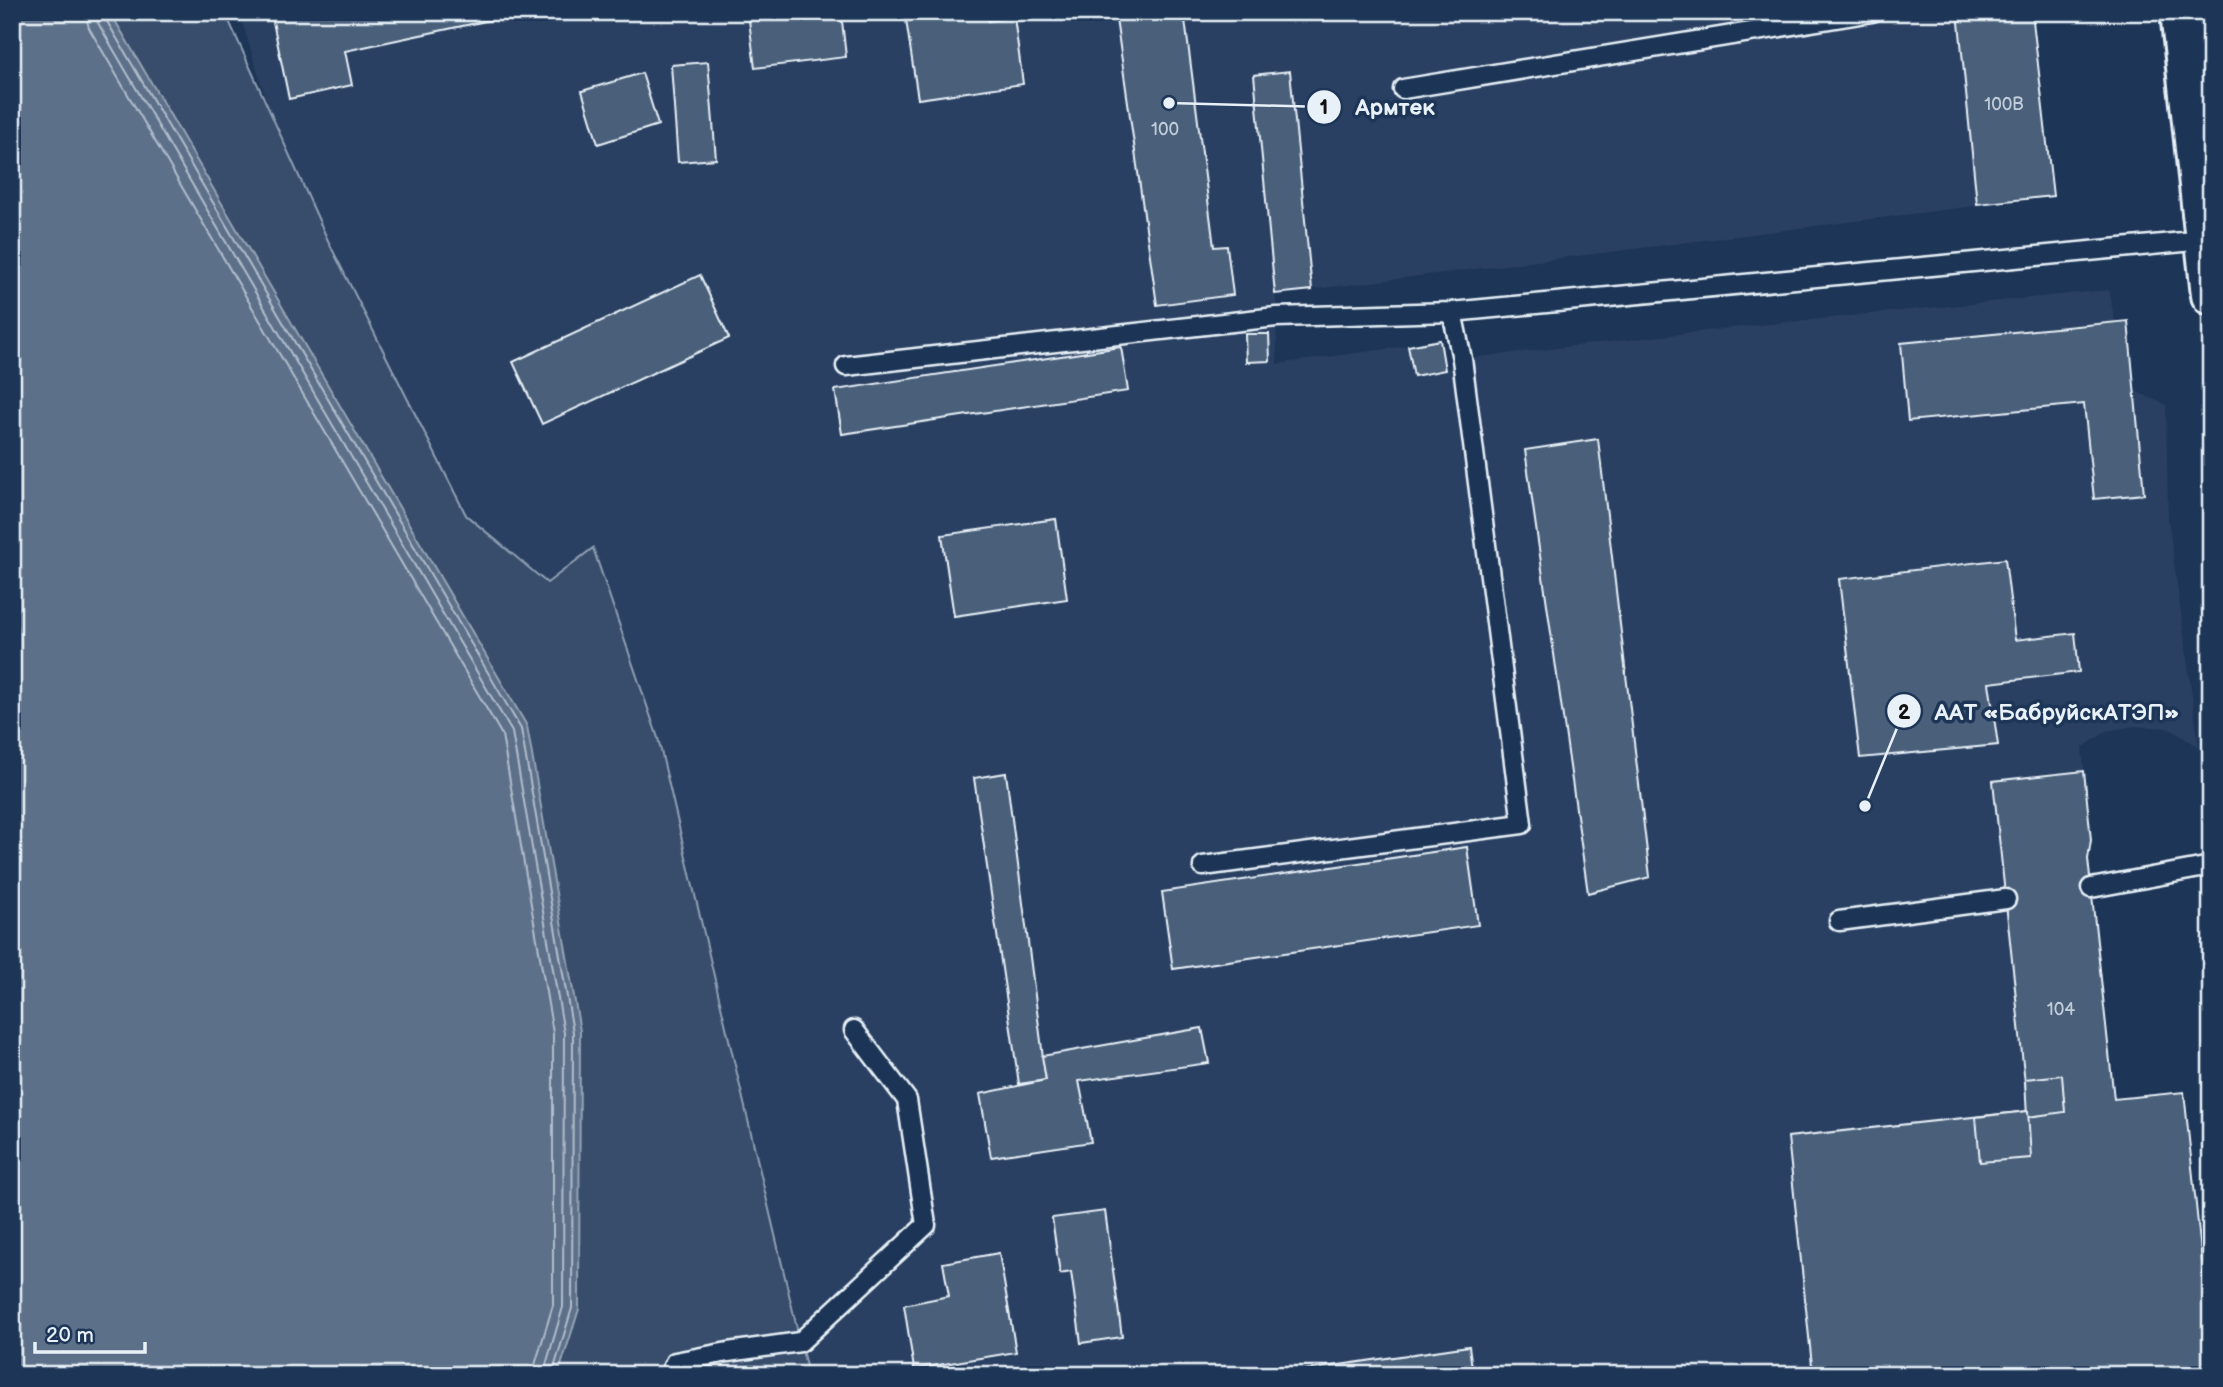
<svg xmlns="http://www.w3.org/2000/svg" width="2223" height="1387" font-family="'Balsamiq Sans',sans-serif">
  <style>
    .built { fill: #2a4162 }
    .green { fill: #374d6c; stroke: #909fb2; stroke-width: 2 }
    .water { fill: #5d7089; stroke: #95a4b5; stroke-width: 2 }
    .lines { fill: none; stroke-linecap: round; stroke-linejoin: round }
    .shore { stroke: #b0bdcc; stroke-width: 2 }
    .building { fill: #495e7a; stroke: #e8f1f8; stroke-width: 2 }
    .lane-casing { stroke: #e8f1f8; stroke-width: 23 }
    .secondary-casing { stroke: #e8f1f8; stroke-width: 44 }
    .lane { stroke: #1d3557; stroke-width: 18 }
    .secondary { stroke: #1d3557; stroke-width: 38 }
    .labels { text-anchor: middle; stroke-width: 7; stroke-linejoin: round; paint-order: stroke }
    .number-label { font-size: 18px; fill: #c0ccd8 }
    .leader { fill: none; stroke: #e8f1f8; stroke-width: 2.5 }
    .callout-dot { fill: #e8f1f8; stroke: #1d3557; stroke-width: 2.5 }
    .mark-label { font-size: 21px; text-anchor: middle; font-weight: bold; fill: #111 }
    .callout-label { font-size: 23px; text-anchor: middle; font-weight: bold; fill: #e8f1f8; stroke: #1d3557; stroke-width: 7; stroke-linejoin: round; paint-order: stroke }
  </style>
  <rect width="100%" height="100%" fill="#1d3557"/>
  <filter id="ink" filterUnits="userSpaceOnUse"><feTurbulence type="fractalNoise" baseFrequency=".0143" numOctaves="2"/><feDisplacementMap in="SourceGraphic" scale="14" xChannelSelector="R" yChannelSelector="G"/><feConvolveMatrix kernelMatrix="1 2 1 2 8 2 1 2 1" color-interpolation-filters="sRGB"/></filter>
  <g filter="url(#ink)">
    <path class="built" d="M239,12h1793l21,184 -777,98 1,70 131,-18 7,29 30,-5 17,-11 278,-32 369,-37 6,32 13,-1 7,70 31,14 2,113 31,229 -30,-19 -35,-2 -27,5 -25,17 9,92 -3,19 26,240 70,-7 27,254v29h-1403l-150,-637 -65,-189 -46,34 -81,-68 -136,-270 -58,-127z"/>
    <path class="green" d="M12,12h213l105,233 136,270 81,68 46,-35 65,190 150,637h-796z"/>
    <path class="water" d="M12,12h98l417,714 53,305 -1,278 -21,66h-546z"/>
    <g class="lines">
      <g class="shore">
        <path d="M85,12l4,16 413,707 51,298v272l-21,70"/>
        <path d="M95,12l3,11 414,709 52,301 -1,274 -20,68"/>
        <path d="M104,12l1,6 416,711 52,303 -1,276 -20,67"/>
      </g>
    </g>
    <g class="building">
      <path d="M271,12h257l-183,39 7,34 -63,14z"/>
      <path d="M748,12h93l5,45 -91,11z"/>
      <path d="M935,12h52l1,9 26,-4 9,67 -105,15 -12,-79 29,-3z"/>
      <path d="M1115,12h69l30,235 13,-1 6,49 -76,10z"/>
      <path d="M1323,12h66l-65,8z"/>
      <path d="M1958,12h74l21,184 -76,8z"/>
      <path d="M708,62l8,97 -38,3 -7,-97z"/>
      <path d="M1290,71l22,219 -37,4 -21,-219z"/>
      <path d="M642,73l16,52 -60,19 -16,-53z"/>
      <path d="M700,275l29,63 -187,86 -29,-62z"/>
      <path d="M2128,321l16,173 -50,5 -10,-95 -176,17 -7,-78z"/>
      <path d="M1245,334h24l1,27 -24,1z"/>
      <path d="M1440,340l5,30 -31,6 -6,-30z"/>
      <path d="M1121,347l7,44 -286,43 -7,-44z"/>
      <path d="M1598,439l52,438 -62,16 -63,-443z"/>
      <path d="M1056,519l11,80 -113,17 -12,-81z"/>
      <path d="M2005,559l10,81 60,-7 4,39 -90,11 9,62 -138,13 -21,-179z"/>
      <path d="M2084,771l7,69 -3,19 26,240 70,-7 27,254v29h-398l-25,-238 240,-26 -35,-330z"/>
      <path d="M1006,773l40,307 -27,4 -45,-306z"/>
      <path d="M1467,847l11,78 -305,44 -11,-77z"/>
      <path d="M1202,1028l7,35 -130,18 12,61 -100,15 -11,-63 66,-14 -4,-24z"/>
      <path d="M2062,1075l3,37 -38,5 -2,-38z"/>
      <path d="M2028,1111l3,47 -51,4 -4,-45z"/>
      <path d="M1105,1211l17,126 -41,6 -10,-71 -11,2 -8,-56z"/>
      <path d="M999,1253l17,99 -102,17 -10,-64 45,-9 -6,-33z"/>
      <path d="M1469,1346l4,29h-202z"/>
    </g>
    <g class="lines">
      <g class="lane-casing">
        <g id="lane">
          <path d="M1403,89l469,-77"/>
          <path d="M846,366l430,-49 176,-5 752,-72"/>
          <path d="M1203,866l319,-42 -60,-465 -10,-47"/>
          <path d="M2091,888l120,-22"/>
          <path d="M1839,921l167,-22"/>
          <path d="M669,1375l6,-13 53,-10 72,-10 126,-117 -19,-125 -53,-70"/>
        </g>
      </g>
      <g class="secondary-casing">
        <path id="secondary" d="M2180,12l31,283"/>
      </g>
      <use href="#lane" class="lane"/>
      <use href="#secondary" class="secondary"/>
    </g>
  </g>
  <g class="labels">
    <g class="number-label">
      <text x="2004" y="110">100В</text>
      <text x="1165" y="135">100</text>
      <text x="2061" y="1015">104</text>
    </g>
  </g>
  <path class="leader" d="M1169 103L1324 107M1865 806L1904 711"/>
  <g class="callout-dot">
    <circle cx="1169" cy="103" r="7"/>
    <circle cx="1865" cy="806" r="7"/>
    <circle cx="1324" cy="107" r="18"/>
    <circle cx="1904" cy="711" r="18"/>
  </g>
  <g class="mark-label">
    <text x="1324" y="114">1</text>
    <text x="1904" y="719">2</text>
  </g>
  <g class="callout-label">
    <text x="1395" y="115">Армтек</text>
    <text x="2057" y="720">ААТ «БабруйскАТЭП»</text>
  </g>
  <rect width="2223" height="1387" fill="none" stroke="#1d3557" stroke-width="42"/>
  <rect x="21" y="21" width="2181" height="1345" fill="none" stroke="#e8f1f8" stroke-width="2.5" filter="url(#ink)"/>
  <path d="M35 1342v10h110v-10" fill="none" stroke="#e8f1f8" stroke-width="3.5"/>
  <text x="46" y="1342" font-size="21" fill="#e8f1f8" stroke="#1d3557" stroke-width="5" paint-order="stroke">20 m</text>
</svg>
